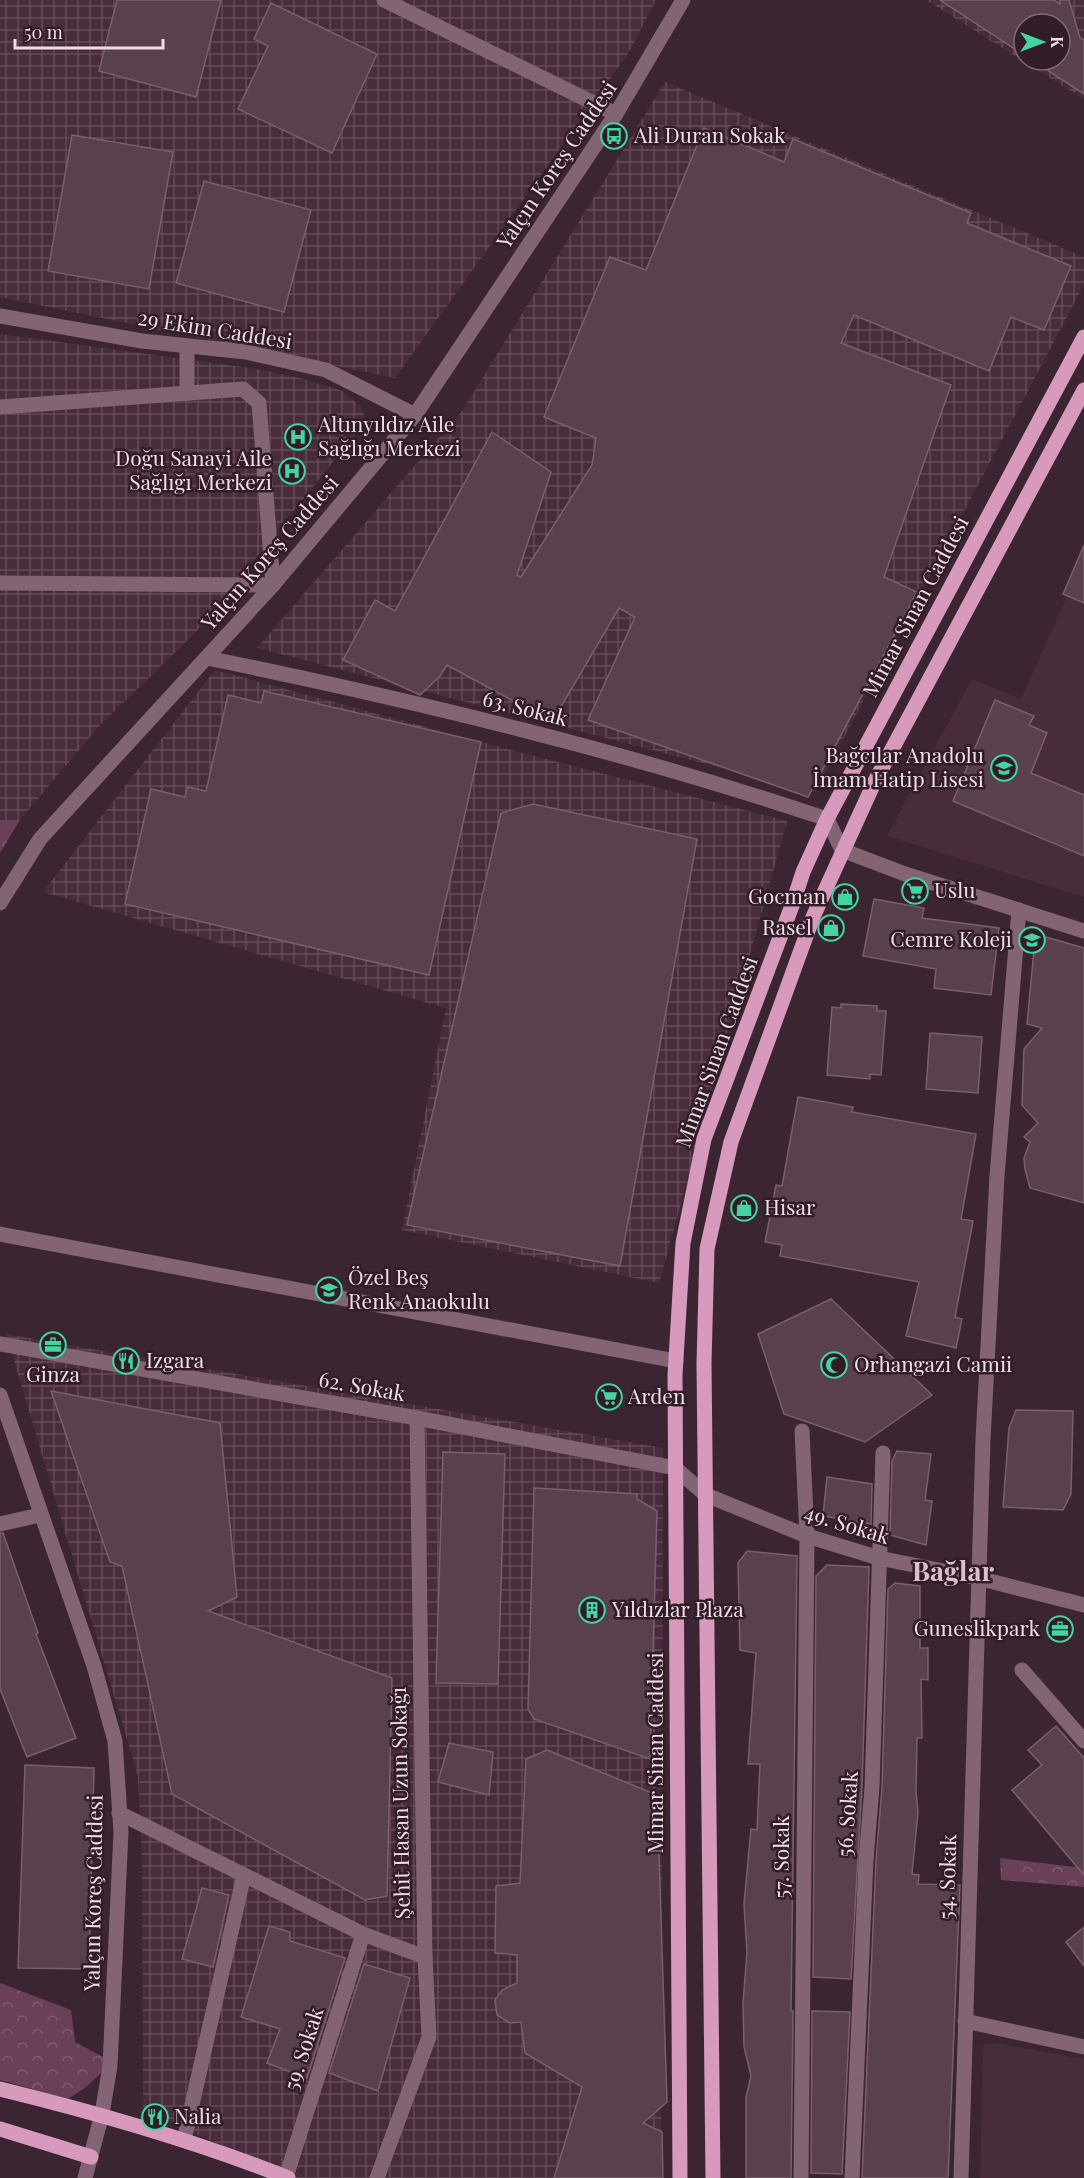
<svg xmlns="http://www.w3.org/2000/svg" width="1084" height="2178" font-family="'Playfair Display',serif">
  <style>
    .built { fill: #492c3c }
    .industrial { fill: url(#industrial-grid); fill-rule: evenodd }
    .park { fill: url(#park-crowns) }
    .building { fill: #59404e; stroke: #795f6d; stroke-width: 1.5 }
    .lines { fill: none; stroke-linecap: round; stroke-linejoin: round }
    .minor { stroke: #836475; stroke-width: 15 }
    .major { stroke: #d799bc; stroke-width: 15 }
    .labels { text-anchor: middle; stroke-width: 5; stroke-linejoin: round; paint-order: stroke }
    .poi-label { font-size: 21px; fill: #eddee6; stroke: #311c28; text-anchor: start }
    .street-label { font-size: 21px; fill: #eddee6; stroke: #311c28 }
    .district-label { font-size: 27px; font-weight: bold; fill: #dcbfce; stroke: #311c28 }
  </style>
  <defs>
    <pattern id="industrial-grid" width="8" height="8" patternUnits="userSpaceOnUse" patternTransform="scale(1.5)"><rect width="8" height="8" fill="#492c3c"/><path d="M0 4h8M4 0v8" fill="none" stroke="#644a58"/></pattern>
    <pattern id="park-crowns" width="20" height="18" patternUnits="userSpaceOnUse" patternTransform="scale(1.5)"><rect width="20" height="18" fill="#6a3f58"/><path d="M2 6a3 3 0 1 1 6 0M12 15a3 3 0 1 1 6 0" fill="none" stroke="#805a70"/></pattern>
  </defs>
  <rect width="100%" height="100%" fill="#3c2532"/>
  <g class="built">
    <path d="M1084,559v338l-197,-61 85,-157 49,20z"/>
    <path d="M995,2043l89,16v119h-104l3,-133z"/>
  </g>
  <g class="industrial">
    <path d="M0,0h656l-28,54 -233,324 -395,-81z"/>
    <path d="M926,0h158v99zM1024,24h36v36h-36z"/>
    <path d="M665,82l419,175v28l-269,507 -558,-144 205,-237z"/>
    <path d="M0,334l257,35 47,10 39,12 18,16 5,14 -170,211 -95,92 -81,96h-20z"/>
    <path d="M215,670l296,80 276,71 -128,462 -257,-53 44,-222 -403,-116z"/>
    <path d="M6,1334l657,114 -2,730h-367l-151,-68 -1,-251 -4,-83z"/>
  </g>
  <g class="park">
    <path d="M0,820h20l-20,33z"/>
    <path d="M1000,1858l84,10v19l-83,-7z"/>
    <path d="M0,1983l71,27 4,32 30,16 -1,12 -19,18 -17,11 -68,-19z"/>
  </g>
  <g class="building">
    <path d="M117,0h104l-25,97 -97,-26z"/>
    <path d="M940,0h114l6,4v-4h9l11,38 4,2v54l-52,-34h28v-36h-36v31z"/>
    <path d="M271,3l106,51 -45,99 -94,-44 30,-63 -14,-7z"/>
    <path d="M704,128l80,34 9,-23 178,74 -4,10 104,43 -27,64 -33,-13 -22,54 -135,-56 -13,28 110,42 -67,192 33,15 -109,205 -220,-77 47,-103 -16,-9 -67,114 -105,-57 -7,11 -20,19 -77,-35 32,-60 20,11 97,-179 59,40 -34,103 4,2 71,-112 4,-27 -52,-21 66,-160 36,13z"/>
    <path d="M72,135l101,17 -24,137 -101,-18z"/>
    <path d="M204,181l107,29 -27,102 -108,-29z"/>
    <path d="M1084,545v58l-21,-9z"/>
    <path d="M264,691l217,51 -52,233 -304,-71 26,-115 34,8 2,-10 19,4 22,-96 33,8z"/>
    <path d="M995,700l39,16 -5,9 18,8 -16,40 53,22v61l-131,-55z"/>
    <path d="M533,804l164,35 -77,427 -213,-41 94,-412z"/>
    <path d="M874,899l50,9 -2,10 77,10 -8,67 -57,-7 2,-19 -73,-13z"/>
    <path d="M1046,937l38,11v255l-54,-15 -5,-19 -1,-11 6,-16 -6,-5 14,-14 -16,-18 2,-56 18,-21 -15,-4 7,-74z"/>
    <path d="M841,1004l36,2v5h9l-5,64 -11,-1v5l-43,-4 5,-68 9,1z"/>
    <path d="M930,1033l52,4 -4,56 -52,-4z"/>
    <path d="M798,1097l55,10 -1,5 124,22 -15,85 12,2 -18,96 7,2 -6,29 -50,-12 13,-54 -139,-26 2,-11 -17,-3 11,-57 6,1z"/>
    <path d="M831,1299l101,96 -67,47 -81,-28 -26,-80z"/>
    <path d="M51,1391l169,32 17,174 -29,14 184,67 -5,218 -22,4 -193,-106 -50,-228 -12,-4z"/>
    <path d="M1016,1410l57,1 -2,83 -8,16 -60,-3 6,-79z"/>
    <path d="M897,1451l34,3 -6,46 7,1 -6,44 -36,-10 2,-74z"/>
    <path d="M443,1452l62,2 -7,230 -62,-1z"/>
    <path d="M827,1477l45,7 -1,40 -48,-8z"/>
    <path d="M534,1488l103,6v5l20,12 -7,248 -116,-40 -6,-10z"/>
    <path d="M0,1533h3l35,100 -2,1 40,104 -49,19 -27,-68z"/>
    <path d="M747,1551l50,5 -6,455h2l-2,167h-45v-81l5,-21 -7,-29 -1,-44 4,-51 -3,-48 7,-75 6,1 3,-66h-12l8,-111 -16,-3 -2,-87z"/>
    <path d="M827,1565l42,2 -7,219 -11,193 -38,-2 3,-401z"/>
    <path d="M895,1583l25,3v62h8v32l-7,-1 1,59h-5l-1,54 2,20 -6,62 7,1 -1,9 42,1 -12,293h-86l14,-317 6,-74 6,-198z"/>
    <path d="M1056,1726l28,32v117l-72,-85 30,-25 -14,-15z"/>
    <path d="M449,1743l44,9 -4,43 -51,-13z"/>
    <path d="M547,1750l110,45 10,307 -24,21 19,9 1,46h-109l28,-91 -57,-34 -4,-31 -11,1 -13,-8 -2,-15 7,-10 15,-7v-28l-22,-2 1,-67 24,-3 6,-124z"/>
    <path d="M25,1765l69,3 -5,201 -71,-1z"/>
    <path d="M202,1888l27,7 -16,72 -31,-8z"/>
    <path d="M269,1926l21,6v9l55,17 -38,120 -40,-15 13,-34 -39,-12z"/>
    <path d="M1084,1927v39l-18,-24z"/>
    <path d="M364,1964l46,14 -32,113 -49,-18z"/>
    <path d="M812,2011l38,1 -8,162 -31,-1z"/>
  </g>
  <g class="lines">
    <g class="minor">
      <path d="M384,0l232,114"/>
      <path d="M0,316l142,25 104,11 80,18 89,45"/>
      <path d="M187,346v47"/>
      <path d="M0,407l243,-18 16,14 14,182 -273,-2"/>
      <path d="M207,658c210,43 417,93 620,161l15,31 63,24 179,57"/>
      <path d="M0,903l40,-64 233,-254 142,-170 201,-301 67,-114"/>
      <path d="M0,1234l676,127"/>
      <path d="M0,1344l417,74 258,50 31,27 101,41 72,22 99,20 106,27"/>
      <path d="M0,1395l94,271 21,75 6,91 -11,234 -8,48 -17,64"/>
      <path d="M0,1524l40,-9"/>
      <path d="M1022,1670l62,71"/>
      <path d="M119,1813l244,121 62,23"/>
      <path d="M965,2021l119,26"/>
      <path d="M184,2140l60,-265"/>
      <path d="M286,2177l77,-243"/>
      <path d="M377,2178l52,-141 -4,-80 -8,-539"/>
      <path d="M801,2178l6,-642 -5,-105"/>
      <path d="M852,2178l14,-318 6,-73 11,-334"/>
      <path d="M961,2178l22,-738 14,-264 22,-266"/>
    </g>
    <g class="major">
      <path d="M0,2089c98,24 194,51 288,89"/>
      <path d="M0,2129l91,28"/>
      <path d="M680,2178l-5,-803 8,-132 21,-104 89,-236 10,-31 24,-53 257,-482"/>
      <path d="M713,2178l-9,-814 3,-115 24,-107 82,-225 61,-134 210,-393"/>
    </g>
  </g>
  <defs>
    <g id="bus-ring" transform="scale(1.35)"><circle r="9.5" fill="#311c28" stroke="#43d4a0" stroke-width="1.5"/><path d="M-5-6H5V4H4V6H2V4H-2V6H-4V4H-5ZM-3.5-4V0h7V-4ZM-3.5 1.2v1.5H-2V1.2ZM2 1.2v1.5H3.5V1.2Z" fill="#43d4a0"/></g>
    <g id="hospital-ring" transform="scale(1.35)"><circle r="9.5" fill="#311c28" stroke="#43d4a0" stroke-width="1.5"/><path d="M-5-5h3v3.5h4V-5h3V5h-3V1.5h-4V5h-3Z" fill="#43d4a0"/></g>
    <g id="school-ring" transform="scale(1.35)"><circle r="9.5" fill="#311c28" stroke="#43d4a0" stroke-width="1.5"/><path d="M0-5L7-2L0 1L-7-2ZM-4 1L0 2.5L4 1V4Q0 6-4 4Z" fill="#43d4a0"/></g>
    <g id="supermarket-ring" transform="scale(1.35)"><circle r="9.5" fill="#311c28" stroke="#43d4a0" stroke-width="1.5"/><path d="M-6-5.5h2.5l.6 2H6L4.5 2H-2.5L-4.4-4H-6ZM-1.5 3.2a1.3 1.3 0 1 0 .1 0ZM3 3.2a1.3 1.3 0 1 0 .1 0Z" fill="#43d4a0"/></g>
    <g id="shop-ring" transform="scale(1.35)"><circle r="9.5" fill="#311c28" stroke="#43d4a0" stroke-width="1.5"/><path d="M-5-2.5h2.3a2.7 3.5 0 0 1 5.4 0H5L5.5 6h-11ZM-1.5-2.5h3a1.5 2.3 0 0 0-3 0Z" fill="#43d4a0"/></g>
    <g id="office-ring" transform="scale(1.35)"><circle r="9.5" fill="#311c28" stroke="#43d4a0" stroke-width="1.5"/><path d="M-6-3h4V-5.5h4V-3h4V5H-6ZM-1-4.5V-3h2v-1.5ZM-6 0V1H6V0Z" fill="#43d4a0"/></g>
    <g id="restaurant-ring" transform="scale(1.35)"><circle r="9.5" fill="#311c28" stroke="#43d4a0" stroke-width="1.5"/><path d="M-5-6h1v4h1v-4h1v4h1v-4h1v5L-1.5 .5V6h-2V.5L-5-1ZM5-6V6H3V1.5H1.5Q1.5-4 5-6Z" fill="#43d4a0"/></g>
    <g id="mosque-ring" transform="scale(1.35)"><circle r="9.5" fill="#311c28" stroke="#43d4a0" stroke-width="1.5"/><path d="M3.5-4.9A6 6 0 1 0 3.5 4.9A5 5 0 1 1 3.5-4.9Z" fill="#43d4a0"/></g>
    <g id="building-ring" transform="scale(1.35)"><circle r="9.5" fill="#311c28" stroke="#43d4a0" stroke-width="1.5"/><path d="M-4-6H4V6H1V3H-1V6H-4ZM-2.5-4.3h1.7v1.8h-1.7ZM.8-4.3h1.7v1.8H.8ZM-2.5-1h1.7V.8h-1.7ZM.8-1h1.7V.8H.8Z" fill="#43d4a0"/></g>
  </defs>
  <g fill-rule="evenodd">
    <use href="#bus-ring" x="614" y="136"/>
    <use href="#hospital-ring" x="298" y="437"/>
    <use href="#hospital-ring" x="292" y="471"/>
    <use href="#school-ring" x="1004" y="768"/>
    <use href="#supermarket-ring" x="915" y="891"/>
    <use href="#shop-ring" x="845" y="897"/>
    <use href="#shop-ring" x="831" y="928"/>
    <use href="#school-ring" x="1032" y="940"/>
    <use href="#shop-ring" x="744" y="1208"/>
    <use href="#school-ring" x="329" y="1290"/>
    <use href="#office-ring" x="53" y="1345"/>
    <use href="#restaurant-ring" x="126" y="1361"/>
    <use href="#mosque-ring" x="834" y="1365"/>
    <use href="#supermarket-ring" x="609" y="1397"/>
    <use href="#building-ring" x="592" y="1610"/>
    <use href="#office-ring" x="1060" y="1629"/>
    <use href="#restaurant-ring" x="155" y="2117"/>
  </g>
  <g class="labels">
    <g class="poi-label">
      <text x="634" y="143">Ali Duran Sokak</text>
      <text x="318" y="432">Altınyıldız Aile<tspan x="318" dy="24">Sağlığı Merkezi</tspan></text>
      <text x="272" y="466" text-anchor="end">Doğu Sanayi Aile<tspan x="272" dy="24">Sağlığı Merkezi</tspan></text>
      <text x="984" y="763" text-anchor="end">Bağcılar Anadolu<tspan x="984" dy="24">İmam Hatip Lisesi</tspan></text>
      <text x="934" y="898">Uslu</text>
      <text x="826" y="904" text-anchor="end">Gocman</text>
      <text x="812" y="935" text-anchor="end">Rasel</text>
      <text x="1012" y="947" text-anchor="end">Cemre Koleji</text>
      <text x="764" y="1215">Hisar</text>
      <text x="348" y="1285">Özel Beş<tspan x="348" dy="24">Renk Anaokulu</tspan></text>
      <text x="146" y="1368">Izgara</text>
      <text x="854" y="1372">Orhangazi Camii</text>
      <text x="53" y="1382" text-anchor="middle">Ginza</text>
      <text x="628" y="1404">Arden</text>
      <text x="612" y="1617">Yıldızlar Plaza</text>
      <text x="1040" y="1636" text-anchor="end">Guneslikpark</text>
      <text x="174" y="2124">Nalia</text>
    </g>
    <g class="street-label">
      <text transform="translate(557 165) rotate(-56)" y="7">Yalçın Koreş Caddesi</text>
      <text transform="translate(215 330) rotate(9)" y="7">29 Ekim Caddesi</text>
      <text transform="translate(270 553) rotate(-49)" y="7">Yalçın Koreş Caddesi</text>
      <text transform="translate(916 607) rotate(-62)" y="7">Mimar Sinan Caddesi</text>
      <text transform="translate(525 709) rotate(14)" y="7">63. Sokak</text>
      <text transform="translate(717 1052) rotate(-70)" y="7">Mimar Sinan Caddesi</text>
      <text transform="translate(362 1387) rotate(10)" y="7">62. Sokak</text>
      <text transform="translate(847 1525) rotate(17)" y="7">49. Sokak</text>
      <text transform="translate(656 1753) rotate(-90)" y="7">Mimar Sinan Caddesi</text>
      <text transform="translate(401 1803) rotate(-91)" y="7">Şehit Hasan Uzun Sokağı</text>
      <text transform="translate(848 1814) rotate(-86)" y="7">56. Sokak</text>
      <text transform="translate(782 1857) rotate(-90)" y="7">57. Sokak</text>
      <text transform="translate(948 1877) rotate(-88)" y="7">54. Sokak</text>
      <text transform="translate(94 1893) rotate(-89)" y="7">Yalçın Koreş Caddesi</text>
      <text transform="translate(304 2049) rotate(-72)" y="7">59. Sokak</text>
    </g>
    <g class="district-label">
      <text x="953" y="1581">Bağlar</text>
    </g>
  </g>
  <g transform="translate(1042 42) rotate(90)"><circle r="28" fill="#311c28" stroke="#7c6a74" stroke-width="1.5"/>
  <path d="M0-4.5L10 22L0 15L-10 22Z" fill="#43d4a0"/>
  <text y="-9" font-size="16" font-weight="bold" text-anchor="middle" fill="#eddee6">K</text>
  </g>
  <path d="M15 39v9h148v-9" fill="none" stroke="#eddee6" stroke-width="3"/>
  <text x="24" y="39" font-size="18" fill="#eddee6" stroke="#311c28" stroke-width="4.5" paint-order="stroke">50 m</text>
</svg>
